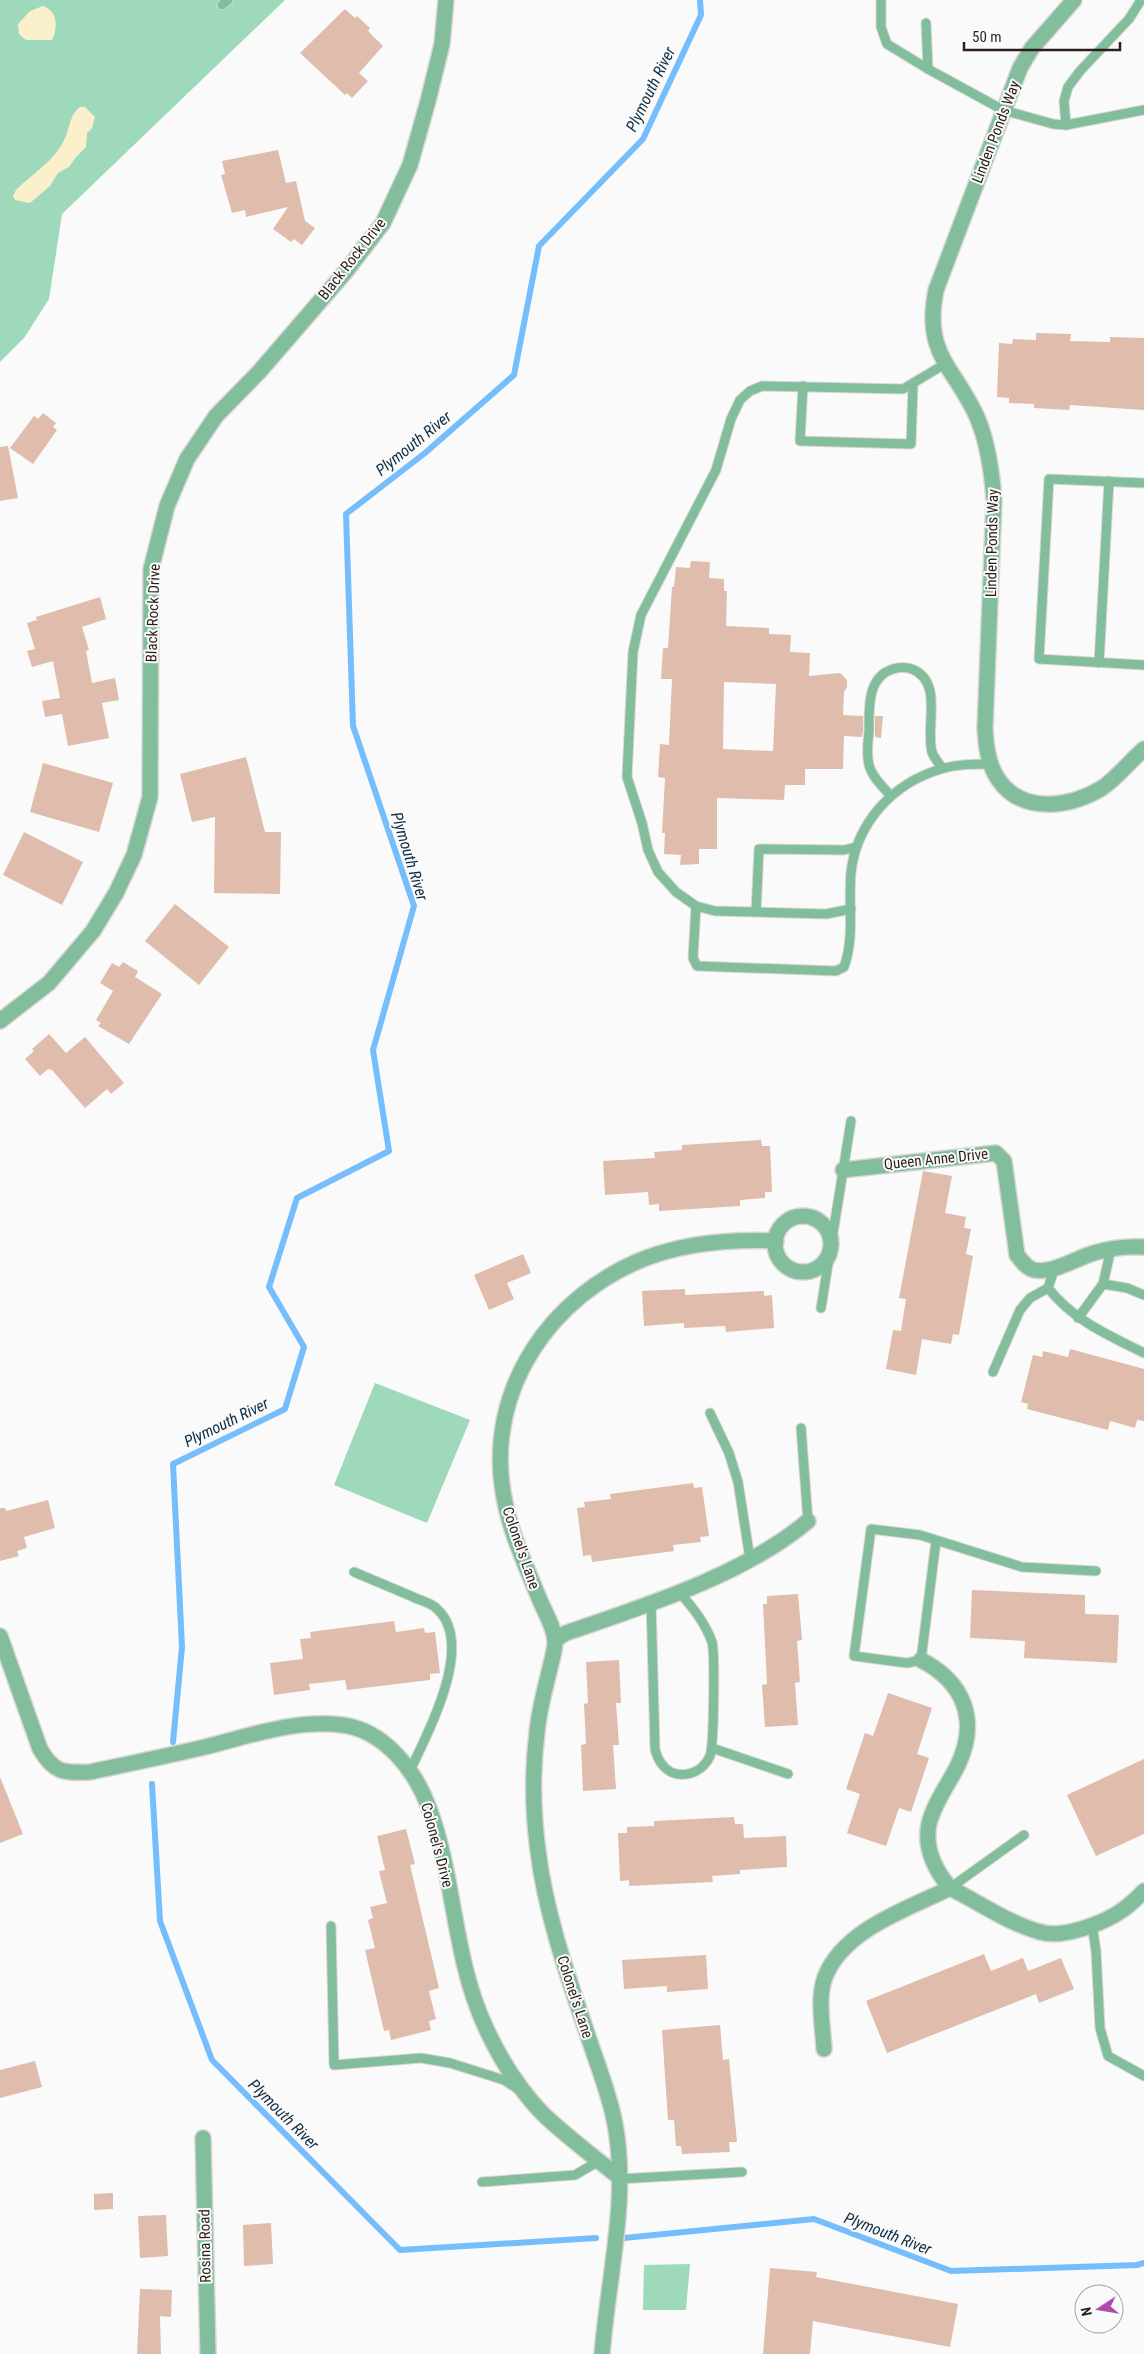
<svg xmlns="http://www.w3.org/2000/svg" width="1144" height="2354" font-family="'Roboto Condensed',sans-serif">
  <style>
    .green { fill: #9dd9ba }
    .sand { fill: #faf0cb }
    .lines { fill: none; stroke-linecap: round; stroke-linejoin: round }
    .stream { stroke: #75befb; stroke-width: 6 }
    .building { fill: #dfbcac; fill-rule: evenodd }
    .service-casing { stroke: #d9d7d6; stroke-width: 11 }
    .minor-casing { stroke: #d9d7d6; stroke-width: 18 }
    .service { stroke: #82bd9c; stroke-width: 9 }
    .minor { stroke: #82bd9c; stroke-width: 15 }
    .labels { text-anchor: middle; stroke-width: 4; stroke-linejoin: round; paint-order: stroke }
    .street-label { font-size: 15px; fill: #2c1f19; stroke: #fafafa }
    .water-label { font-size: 16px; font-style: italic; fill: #0e2e46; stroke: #fafafa }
  </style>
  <rect width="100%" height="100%" fill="#fafafa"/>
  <g class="green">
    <path d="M0,0h285l-223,214 -13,85 -25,39 -24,24z"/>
    <path d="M375,1383l95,37 -43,103 -93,-38z"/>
    <path d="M690,2264l-4,46h-43l1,-45z"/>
  </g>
  <g class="sand">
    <path d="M43,6c15,5 15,22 9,34h-26l-7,-6 -1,-10 12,-13z"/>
    <path d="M80,107h5l10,10 -3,11 -5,5 -1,14 -10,10 -7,10 -11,6 -8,13 -20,17 -15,-3 -2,-4 3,-6c16,-16 40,-30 49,-52 5,-11 5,-24 15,-31z"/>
  </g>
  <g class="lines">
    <g class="stream">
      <path d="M173,1742l9,-95 -9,-183 112,-55 19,-62 -35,-60 28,-89 92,-47 -16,-101 41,-144 -61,-180 -7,-212 79,-61 89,-78 25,-129 104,-107 58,-124 -1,-15"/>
      <path d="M152,1784l8,137 52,139 188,190 196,-12"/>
      <path d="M624,2238l190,-19 137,52 186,-6 7,-2"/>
    </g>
  </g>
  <g class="building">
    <path d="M345,9l10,9 2,-2 13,12 -2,3 15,15 -24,27 9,8 -16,17 -5,-5 -2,2 -45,-42z"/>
    <path d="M278,150l8,33 10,-2 9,40 10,7 -13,17 -8,-6 -3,3 -18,-13 15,-22 -42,10 -1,-7 -13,3 -11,-38 4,-1 -3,-13z"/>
    <path d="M1036,333l35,1 -1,7 40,1v-5l34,1v72l-74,-5 -1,5 -35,-2v-4l-25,-1v-5l-12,-1 2,-54 13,1 1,-5 23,1z"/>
    <path d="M43,413l13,10 -3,4 4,3 -24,34 -23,-16 24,-32 4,3z"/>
    <path d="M8,446l10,52 -18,3v-54z"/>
    <path d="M691,561l19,1 -1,16 15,1v12h3l-1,35 43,2v6l22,1 -1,17 20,1 -1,23 31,-3 7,7v7l-3,5 -1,23 20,1v15l-1,6 -18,-1 -1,33h-38v16h-20l-1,15 -67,-2v51h-18v15l-19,1 1,-10 -17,-1 1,-21h-3l3,-55 -7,-1 2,-33 9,1 3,-66h-11l2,-31h5l4,-61h2l2,-20 14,1zM724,682l52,2 -3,67 -50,-2z"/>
    <path d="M100,597l6,22 -24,8 7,23 -3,1 6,32 23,-5 4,22 -17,3 7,35 -41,8 -6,-32 -17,3 -3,-16 18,-3 -7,-37 -21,6 -5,-16 8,-2 -8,-26 10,-3 -1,-3z"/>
    <path d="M875,716h8l-2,22 -6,-1z"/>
    <path d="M246,757l19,75h16l-1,62 -66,-1 1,-76 -23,5 -12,-48z"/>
    <path d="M43,763l70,20 -14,49 -69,-20z"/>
    <path d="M24,832l59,30 -21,43 -59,-30z"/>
    <path d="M175,904l54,43 -30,38 -54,-44z"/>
    <path d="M123,962l15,9 -3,6 27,17 -33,50 -31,-18 3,-3 -5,-3 17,-29 -13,-8 12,-20 7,4z"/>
    <path d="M49,1034l17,19 19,-16 39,46 -13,11 -4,-5 -22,19 -33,-38 -4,-1 -8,7 -15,-17 9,-8 -2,-2z"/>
    <path d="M761,1140l1,6h8l2,46h-7v6l-25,2v6l-81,5v-7l-10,1 -1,-13 -43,3 -2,-34 52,-3 -1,-6 28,-2v-5z"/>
    <path d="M923,1171l29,5 -7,37 21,4 -2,11 7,1 -5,25 7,2 -14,79 -6,-1 -2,10 -29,-5 -6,36 -30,-6 7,-39 8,1 5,-32 -7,-1z"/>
    <path d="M523,1254l8,19 -24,10 7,16 -25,11 -15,-35z"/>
    <path d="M685,1289v6l79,-4v5l8,-1 2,33 -48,4 -1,-6 -41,2v-5l-40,3 -2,-35z"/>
    <path d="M1070,1349l74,20v52l-7,-1 -2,8 -25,-7 -2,9 -81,-21 1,-5 -7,-2 12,-47 9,2 1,-6 25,6z"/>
    <path d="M693,1483l1,5 8,-1 7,49 -9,1 1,5 -28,3 1,6 -82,11 -1,-7 -8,1 -6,-48 8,-1 -1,-5 27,-3 -1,-5z"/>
    <path d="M48,1500l7,28 -31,9 3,11 -10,3 2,5 -19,5v-53h5l1,3z"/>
    <path d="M972,1590l113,5v19l34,1 -2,48 -93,-5 1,-17 -55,-3z"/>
    <path d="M798,1594l4,46 -5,1 3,41 -5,1 3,42 -33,2 -3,-42 5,-1 -4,-80h4v-8z"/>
    <path d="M394,1621l2,11 28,-4 1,5 10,-1 5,41 -10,1v6l-83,10 -2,-10 -36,4 1,6 -36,5 -4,-32 33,-4 -3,-20 11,-1 -1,-6z"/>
    <path d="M619,1660l2,43h-5l3,42h-6l3,44 -33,2 -2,-46 5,-1 -2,-40 4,-1 -2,-41z"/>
    <path d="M888,1693l44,15 -15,46 12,4 -18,54 -12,-4 -13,38 -39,-13 13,-39 -14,-5 19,-56 8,3z"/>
    <path d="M1144,1759v75l-48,22 -29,-61z"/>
    <path d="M0,1777l23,57 -23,9z"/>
    <path d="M734,1817l1,7h8l1,14 42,-2 1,31 -47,3v4l-28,2 1,6 -84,4v-6l-9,1 -2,-48h9v-6l27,-1v-5z"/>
    <path d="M406,1829l9,35 -5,1 29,123 -10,3 7,28 -7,2 2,9 -40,10 -2,-10 -5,1 -19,-81 10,-2 -7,-28 5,-2 -3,-11 17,-4 -8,-32 6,-1 -8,-34z"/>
    <path d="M984,1954l7,17 32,-13 5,13 33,-13 13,31 -35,14 -3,-9 -149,59 -21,-52z"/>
    <path d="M706,1955l2,34 -41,3v-6l-43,3 -2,-29z"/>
    <path d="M720,2025l3,35 6,-1 8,83h-8l1,10 -48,2 -1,-8h-5l-2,-26h-6l-6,-90z"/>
    <path d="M35,2061l7,26 -42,11v-28z"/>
    <path d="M113,2193v16l-19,1v-16z"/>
    <path d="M166,2215l2,41 -28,2 -2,-42z"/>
    <path d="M271,2223l2,41 -29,2 -1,-41z"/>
    <path d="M770,2268l47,4 -1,5 142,27 -8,43 -137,-26 -3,33h-47z"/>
    <path d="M140,2289l32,1 -1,27 -11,-1 1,38h-24z"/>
  </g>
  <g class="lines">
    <g class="service-casing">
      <g id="service">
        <path d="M881,0v27l6,17 41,25 75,41 50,14 13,1 78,-15"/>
        <path d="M222,5l6,-5"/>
        <path d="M926,23l2,46"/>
        <path d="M1066,125l-2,-24 4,-14 12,-16 49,-52 12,-19"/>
        <path d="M803,386l-3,55 111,3 2,-59"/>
        <path d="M1144,483l-95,-4 -10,180 105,6"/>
        <path d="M1099,663l10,-182"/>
        <path d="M891,796c-8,-9 -19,-19 -22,-31 -3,-11 -1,-23 0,-34 0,-23 -2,-54 24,-62 6,-2 13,-2 19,0 32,13 13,57 20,83 2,6 7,11 10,16"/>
        <path d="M696,906l-3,52 4,8 139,5 8,-4c11,-30 4,-63 7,-94 5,-50 42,-90 90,-104 16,-5 33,-5 49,-5"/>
        <path d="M851,909l-25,5 -111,-3 -19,-5 -20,-14 -18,-20 -10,-22 -6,-27 -15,-46 6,-125 8,-37 75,-145 15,-51 9,-19 10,-9 12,-5 141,3 42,-25"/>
        <path d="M756,912l3,-63 85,1 12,-3"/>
        <path d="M1055,1267l-7,21c25,32 60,47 96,65"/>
        <path d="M1103,1284l24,4 17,7"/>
        <path d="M821,1308l30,-187"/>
        <path d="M1078,1318l25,-34 8,-35"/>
        <path d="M993,1372l27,-62 10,-12 18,-10"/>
        <path d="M710,1413l19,40 9,29 12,77"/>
        <path d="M801,1428l7,93"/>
        <path d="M936,1541l-15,119 -14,3 -53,-7 17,-127 49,6 102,32 74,4"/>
        <path d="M354,1572c19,8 38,16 57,24 7,4 18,6 24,11 43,35 -8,126 -25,164"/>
        <path d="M651,1602l4,147c1,4 3,10 6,14 13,19 40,13 49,-7 4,-11 5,-103 2,-114 -7,-20 -20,-36 -34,-51"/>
        <path d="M712,1748l76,26"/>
        <path d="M950,1888l74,-53"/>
        <path d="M1092,1925l4,26 4,77 8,28 36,20"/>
        <path d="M331,1926l3,139 87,-7 29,5 54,17 14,9"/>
        <path d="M619,2179l123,-7"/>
        <path d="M482,2182l93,-7 24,-14"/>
      </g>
    </g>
    <g class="minor-casing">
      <g id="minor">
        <path d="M1074,0l-42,48 -12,20 -84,222c-13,65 18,76 41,127 11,26 15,55 17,83l-9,228c1,18 3,36 13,51 24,36 73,28 104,9 15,-10 28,-27 42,-39"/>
        <path d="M0,1021l49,-38 44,-52 23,-38 18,-38 16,-58 1,-228 16,-63 20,-47 29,-43 43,-44 88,-102 36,-47 27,-58 18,-64 14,-57 4,-44"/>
        <path d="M843,1170l153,-17 8,8 13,94c5,6 9,13 17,15 19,4 42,-12 60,-17 16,-5 33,-7 50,-6"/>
        <circle cx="803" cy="1244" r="28"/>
        <path d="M0,1636l40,113c14,24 23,24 50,23 38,-8 77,-16 115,-25 44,-11 91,-28 137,-22 42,5 73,45 87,83 26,69 24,149 56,218 14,31 34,63 58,88 23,22 51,43 76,63"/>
        <path d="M555,1640l11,-7c79,-27 178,-58 242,-112"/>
        <path d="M950,1888c30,15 58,35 90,44 23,7 65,-9 84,-23 7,-5 14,-12 20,-18"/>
        <path d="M824,2049c-1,-22 -7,-50 1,-72 19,-48 83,-68 125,-89 -15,-18 -26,-40 -21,-64 5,-21 19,-39 29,-59 21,-45 6,-83 -37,-105"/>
        <path d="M203,2138l5,216"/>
        <path d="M602,2354c6,-76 27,-155 13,-230 -5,-28 -16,-55 -25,-82 -21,-62 -44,-126 -52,-191 -5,-38 -6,-80 -1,-119 2,-22 8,-43 13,-64 2,-9 5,-18 5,-26 0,-14 -11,-31 -16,-44 -14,-34 -30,-68 -36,-106 -17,-103 48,-197 143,-234 40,-15 88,-19 130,-17"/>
      </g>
    </g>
    <use href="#service" class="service"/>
    <use href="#minor" class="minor"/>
  </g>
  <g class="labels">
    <g class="street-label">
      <text transform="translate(996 132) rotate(-69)" y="5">Linden Ponds Way</text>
      <text transform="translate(352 259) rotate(-52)" y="5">Black Rock Drive</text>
      <text transform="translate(992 543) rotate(-89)" y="5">Linden Ponds Way</text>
      <text transform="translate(153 613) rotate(-88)" y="5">Black Rock Drive</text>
      <text transform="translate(936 1159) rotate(-6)" y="5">Queen Anne Drive</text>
      <text transform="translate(521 1548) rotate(71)" y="5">Colonel's Lane</text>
      <text transform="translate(437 1845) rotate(75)" y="5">Colonel's Drive</text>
      <text transform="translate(575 1997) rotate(72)" y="5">Colonel's Lane</text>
      <text transform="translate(205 2246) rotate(-91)" y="5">Rosina Road</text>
    </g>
    <g class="water-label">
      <text transform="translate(650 89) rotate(-64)" y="6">Plymouth River</text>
      <text transform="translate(413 443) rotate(-39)" y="6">Plymouth River</text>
      <text transform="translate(410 856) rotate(73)" y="6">Plymouth River</text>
      <text transform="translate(226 1422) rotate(-26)" y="6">Plymouth River</text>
      <text transform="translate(284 2114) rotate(45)" y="6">Plymouth River</text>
      <text transform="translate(888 2233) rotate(21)" y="6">Plymouth River</text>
    </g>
  </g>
  <g transform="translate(1099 2309) rotate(258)"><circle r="24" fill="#fafafa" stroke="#a8a2a0"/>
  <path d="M0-4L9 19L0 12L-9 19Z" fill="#b04bb0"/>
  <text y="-8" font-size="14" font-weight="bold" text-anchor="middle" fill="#2c1f19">N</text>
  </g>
  <path d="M964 42v8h156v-8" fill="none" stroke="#2c1f19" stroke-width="2.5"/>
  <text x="972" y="42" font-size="15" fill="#2c1f19" stroke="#fafafa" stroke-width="4" paint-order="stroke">50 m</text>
</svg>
